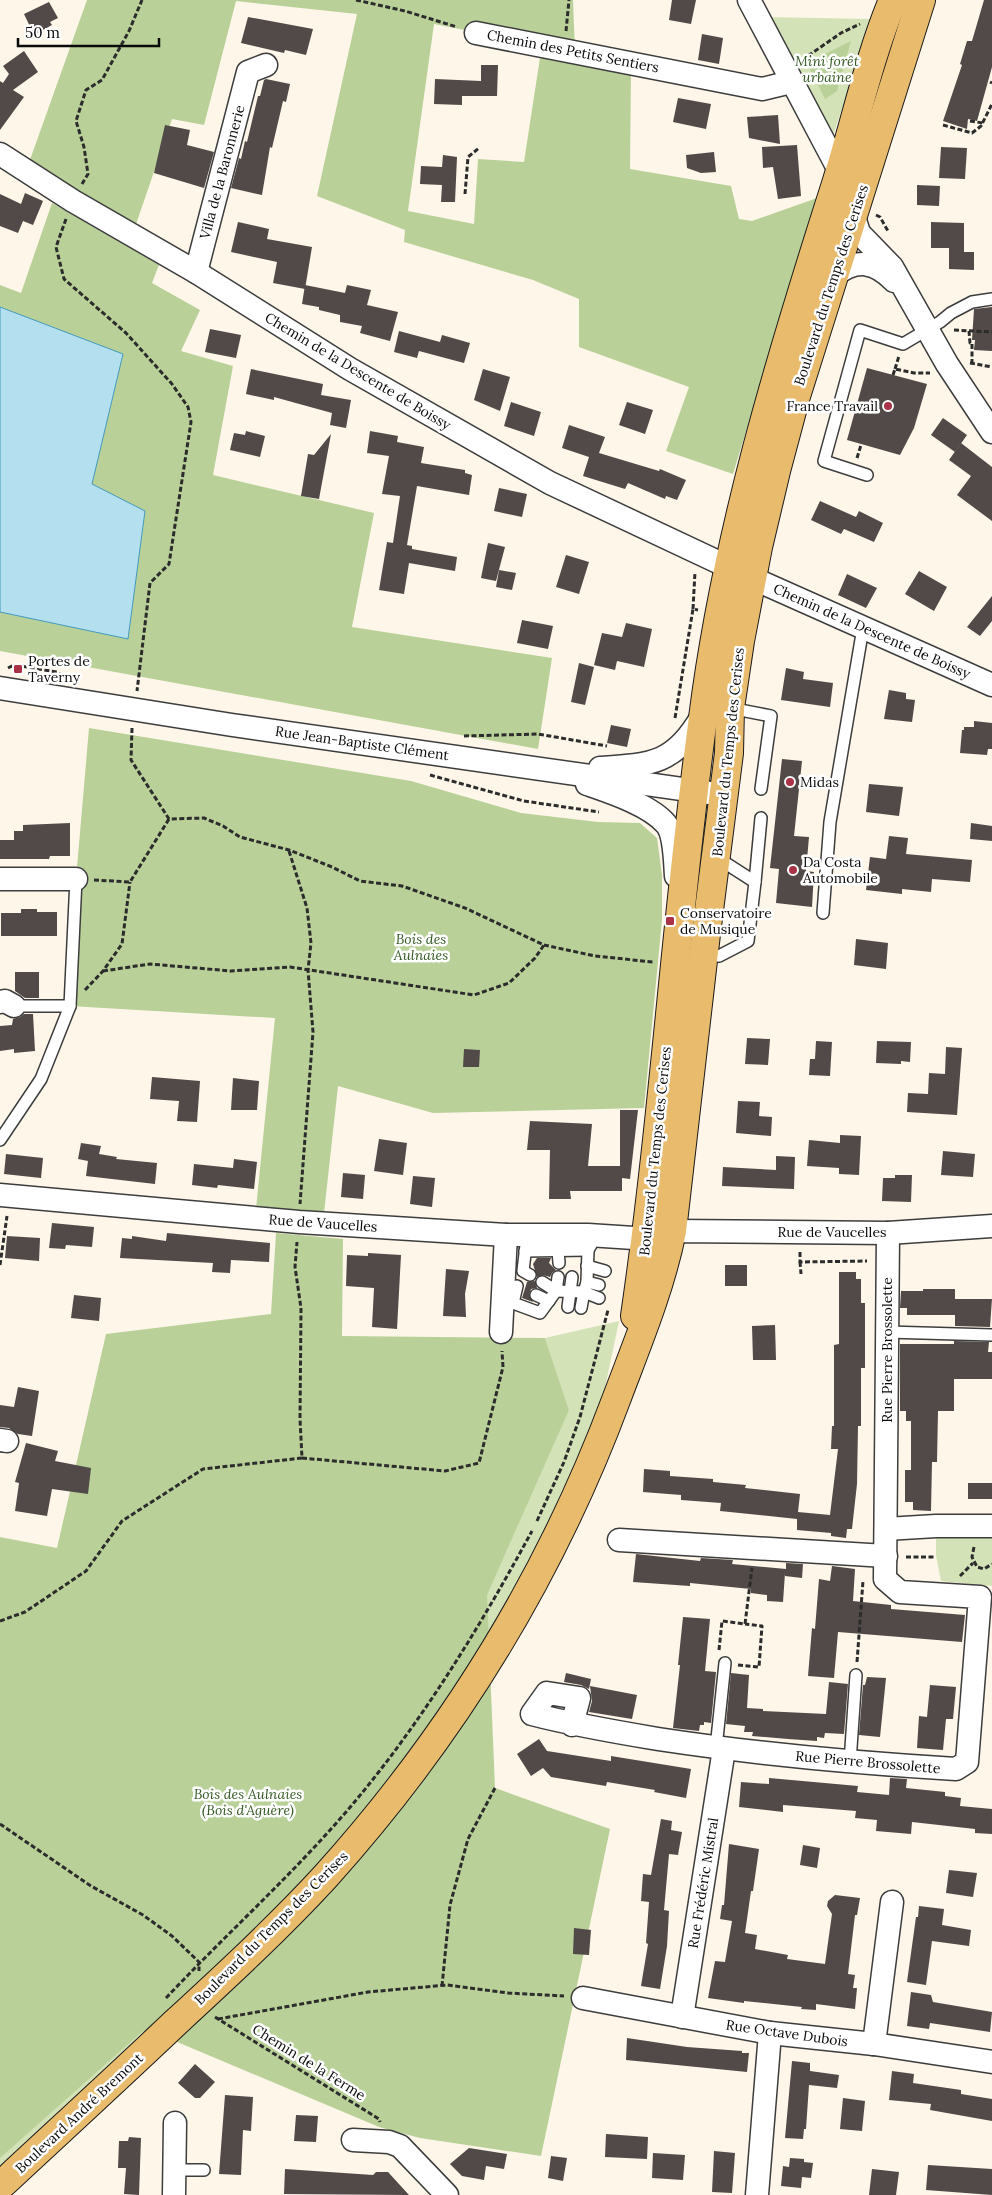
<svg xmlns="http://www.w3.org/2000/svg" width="992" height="2195" font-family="Lora,serif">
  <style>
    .green { fill: #d3e2b7 }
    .forest { fill: #b9d198 }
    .water { fill: #b3dfee; stroke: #439abd }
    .building { fill: #514a48 }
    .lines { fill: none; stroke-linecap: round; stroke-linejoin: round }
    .lane-casing { stroke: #3d3d3d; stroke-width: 14 }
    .street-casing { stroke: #3d3d3d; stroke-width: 25 }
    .primary-casing { stroke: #1b1b1b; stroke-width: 30 }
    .path { stroke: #2c2c2c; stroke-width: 3; stroke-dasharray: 5 2.5; stroke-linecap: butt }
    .lane { stroke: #fff; stroke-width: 11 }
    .street { stroke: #fff; stroke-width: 22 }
    .primary { stroke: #e9bc6d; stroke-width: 28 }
    .poi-dot { fill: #a93246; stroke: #fff; stroke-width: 2 }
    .labels { text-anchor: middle; stroke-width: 5; stroke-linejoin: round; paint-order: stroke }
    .street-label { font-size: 14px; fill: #0a0a0a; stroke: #fff }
    .park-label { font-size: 14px; font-style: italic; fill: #345923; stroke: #fff }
    .poi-label { font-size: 14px; fill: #0a0a0a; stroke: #fff; text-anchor: start }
  </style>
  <rect width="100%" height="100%" fill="#fdf6e9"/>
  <g class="green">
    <path d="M763,17l108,2 -38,117z"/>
    <path d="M619,1321l-24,114 -111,219 -162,215 -322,300v-26l569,-733 -24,-72z"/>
    <path d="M936,1526h56v60l-51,-5 -5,-26z"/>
  </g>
  <g class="forest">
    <path d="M87,0h486l2,52 -141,-28 -26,187 66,13 4,-65 46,3 17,-111 90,18 -1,100 101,17 8,33 13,2 65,-23 -84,276 -67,-23 23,-64 -110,-40v-48l-46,-19 -129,-38 1,-12 -88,-34 40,-182 -121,-13 -32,124 -32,-6 -40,117 -106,-65z"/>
    <path d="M851,41l-14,50 -12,8 -18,-36z"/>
    <path d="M52,203l107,62 -7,18 48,27 -19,41 52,15 -20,109 161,38 -22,114 200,31 -14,91 -538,-98v-366l21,8z"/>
    <path d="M89,728l322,53 110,32 77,9 42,1 17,15 5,37v45l-18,188 -211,5 -95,-27 -14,127 -68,-4 19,-191 -205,-12 6,-127z"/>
    <path d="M276,1233l67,6 -1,97 203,2 24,72 -82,185 8,193 115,41 -69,327 -121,-18 -41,-11 -216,-91 -20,-5 -143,127v-621l57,11 49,-214 165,-20z"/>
  </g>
  <path class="water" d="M0,307l123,47 -31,130 53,27 -17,128 -128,-27z"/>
  <g class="building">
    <path d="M672,0h24l-5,24 -22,-4z"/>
    <path d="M984,0h8v67l-15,54 -9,-2 -1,10 -24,-8 19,-56 -2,-1 7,-23h5z"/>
    <path d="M49,2l9,16 -8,4 2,3 -18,10 -10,-21z"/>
    <path d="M248,17l65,12 -7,26 -21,-5 -1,3 -43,-10z"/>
    <path d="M702,34l21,4 -4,26 -21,-4z"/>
    <path d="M24,51l14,21 -25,18 11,7 -24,33v-49l3,2 6,-9 -6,-8z"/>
    <path d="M481,65h17l-1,31h-35v9l-28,-1 1,-25 46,2z"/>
    <path d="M266,79l24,5 -4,18 -3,-1 -11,47 -2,-1 -8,48 -31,-7 8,-30 2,1 4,-18 2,1 11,-46h2l4,-16z"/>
    <path d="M678,98l33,6 -5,25 -33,-7z"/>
    <path d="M778,115l2,29 -31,-6 -2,-21z"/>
    <path d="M165,125l25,5 -3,15 27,7 -10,36 -50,-15z"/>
    <path d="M797,145l4,51 -23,3 -5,-32 -10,1 -1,-21z"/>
    <path d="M941,147l26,1 -2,31 -26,-1z"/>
    <path d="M714,152l2,20 -15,1 -14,-5 -1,-13z"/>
    <path d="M443,155l14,2 -2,45h-14l1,-17 -22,-1 1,-18 21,1z"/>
    <path d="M917,185l23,1 -1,20 -22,-1z"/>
    <path d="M25,193l18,8 -10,24 -10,-4 -5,12 -18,-7v-32l21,10z"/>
    <path d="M238,222l31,7 -2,10 45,8 -7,42 -32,-6 4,-21 -46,-10z"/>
    <path d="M931,222l33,1v29h10v18l-25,-1v-21h-18z"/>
    <path d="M305,285l40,8 2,-8 24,5 -4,15 31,7 -8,29 -30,-8 2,-7 -22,-4v-7l-21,-5v-3l-17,-3z"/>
    <path d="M992,307v44l-18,-1 1,-10h-3l2,-31z"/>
    <path d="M210,329l31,6 -5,23 -31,-6z"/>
    <path d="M399,331l41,11 2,-7 28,8 -6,20 -45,-12 -2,7 -23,-6z"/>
    <path d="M867,368l60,16 -13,44 -14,27 -53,-15z"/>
    <path d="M251,369l72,15 -2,11 30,5 -5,28 -16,-3 2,-12 -58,-16v3l-28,-6z"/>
    <path d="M483,369l27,8 -10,34 -26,-11z"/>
    <path d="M511,402l30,10 -7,24 -30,-10z"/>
    <path d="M627,402l26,8 -8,24 -26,-9z"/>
    <path d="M943,418l24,17 -12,17 -24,-17z"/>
    <path d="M569,425l36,12 -6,16 60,18 1,-2 26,11 -9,20 -11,-4 -1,3 -37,-16 -3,6 -42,-13 6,-19 -27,-9z"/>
    <path d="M246,431l19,5 -5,21 -30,-7 4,-17 11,2z"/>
    <path d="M370,431l28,5 -1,6 27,5 -3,16 44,7v3l7,2 -3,20 -52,-9 -10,59 5,1v3l45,8 -2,14 -46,-8 -5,31 -25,-4 8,-48 6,1 7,-47 -18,-2 7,-38 -22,-3z"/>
    <path d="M331,434l-12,65 -18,-3 7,-42 6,1z"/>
    <path d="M961,443l31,24v54l-35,-26 14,-19 -22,-16z"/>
    <path d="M499,488l28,6 -5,23 -28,-6z"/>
    <path d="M820,501l36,16 3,-6 24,12 -9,19 -30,-13 -3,5 -30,-14z"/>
    <path d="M488,543l17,4 -9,34 -15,-3z"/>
    <path d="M566,555l23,7 -10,32 -23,-7z"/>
    <path d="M499,570l17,3 -4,17 -16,-3z"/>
    <path d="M919,571l28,16 -13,24 -29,-17z"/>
    <path d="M847,574l30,14 -11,20 -28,-13z"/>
    <path d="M992,596v25l-12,15 -13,-9z"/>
    <path d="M522,620l31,6 -5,23 -31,-6z"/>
    <path d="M626,623l26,6 -8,38 -27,-6 -2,9 -21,-5 8,-32 20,4z"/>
    <path d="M579,663l15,4 -9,38 -14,-3z"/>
    <path d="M786,668l18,4 -1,7 30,4 -3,24 -49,-7z"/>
    <path d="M889,690l17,3v6l9,1 -3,22 -28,-3z"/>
    <path d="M974,721l18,2v26h-4l-1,6 -27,-2 2,-23h2v-3h10z"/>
    <path d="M611,725l20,4 -4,18 -20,-4z"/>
    <path d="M782,759l20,2 -8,75 15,1 -3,34 8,1 -2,35 -36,-4 3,-34 -9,-1z"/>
    <path d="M869,784l34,3 -4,29 -33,-4z"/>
    <path d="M70,823v33h-20l-1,3h-49v-19h14v-9h9v-6z"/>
    <path d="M971,823l21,3v15l-22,-2z"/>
    <path d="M889,836l19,2 -2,16 66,6 -2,22 -38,-3 -1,13 -29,-3v5l-36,-4 4,-33 16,2z"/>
    <path d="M21,909h16v3h20v24h-56v-23h20z"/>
    <path d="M856,939l32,4 -2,26 -32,-4z"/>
    <path d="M15,972h24v26h-14l-10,-7z"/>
    <path d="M24,1014h9l2,37 -21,2v-4l-14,2v-25l12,-1 1,-6 7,-2z"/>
    <path d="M747,1038l23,1 -2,26 -23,-1z"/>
    <path d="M816,1041l16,1 -2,34 -21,-1 1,-16h5z"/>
    <path d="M877,1041l34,1 -1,20 -9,-1v3l-25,-1z"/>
    <path d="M946,1047l16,1 -5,67 -50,-3 1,-19 20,1 1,-21 16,1z"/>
    <path d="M464,1049l16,1 -1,17h-16z"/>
    <path d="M152,1077l48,4 -3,41 -20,-1 2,-20 -29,-2z"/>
    <path d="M233,1078l26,3 -2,29h-26z"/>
    <path d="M738,1101l22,1 -1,14 13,1 -1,19 -35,-3z"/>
    <path d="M620,1110h18l-8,69 -8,-1v13h-52l1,8h-22l1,-49h-23l3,-29 62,3 -4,42h32z"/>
    <path d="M840,1135l21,1 -2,39 -20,-1v-6l-32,-2 2,-26 31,3z"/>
    <path d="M379,1139l28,4 -4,32 -29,-4z"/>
    <path d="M81,1143l20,3 -2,8 18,3 -1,2 41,4 -2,21 -69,-8 2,-15 -10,-2z"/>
    <path d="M943,1151l32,3 -2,23 -32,-2z"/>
    <path d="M6,1154l37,4 -2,20 -37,-4z"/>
    <path d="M776,1156l19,1 -1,32 -72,-3 1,-19 53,3z"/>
    <path d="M234,1159l23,3 -3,27 -36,-4 -1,3 -25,-3 2,-21 39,4z"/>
    <path d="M343,1173l22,2 -2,24 -22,-2z"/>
    <path d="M895,1175h17l-1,27 -29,-1 1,-23h12z"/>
    <path d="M413,1176l22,2 -3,29 -22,-3z"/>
    <path d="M52,1223l42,4 -2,20 -26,-2 -1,4 -16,-1z"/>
    <path d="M167,1233l103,10 -1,19 -38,-2 -1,13 -18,-1 1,-9 -93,-5 2,-20 10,1v-3l34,5z"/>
    <path d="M7,1236l33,2 -1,23 -34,-3z"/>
    <path d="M368,1253l33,2 -4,74 -25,-2 2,-39 -28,-2 1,-31 21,1z"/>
    <path d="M537,1258h14l-2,5 7,7 -4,3 -2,4 -7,-2 -6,2 -4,-13z"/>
    <rect x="725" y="1265" width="22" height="21"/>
    <path d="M446,1269l23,2 -4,23 1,23 -23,-1z"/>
    <path d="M839,1272h17v7h5v24h4v65h-4v58h-3l-1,58 -5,45h-5l-1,9 -15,-2v-3l-34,-3v-11l-77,-8 1,-8 -40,-3v-5l-38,-3 1,-23 26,2v5l43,3v3l33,3 -1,3 55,6 -2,18 32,3 8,-66h-7l1,-23h2v-81l5,-1z"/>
    <path d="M535,1281l2,7 -6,1 -2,6 4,7 -11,-4 5,-16z"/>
    <path d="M923,1289h32v10h37l-2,28 -35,-1v-11h-48v-7h-7l1,-17h22z"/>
    <path d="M74,1295l27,3 -2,23 -28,-3z"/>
    <path d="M775,1325l1,35h-23l-1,-34z"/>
    <path d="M954,1341l35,1 -1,10h4v27h-38v32h-16l-1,51h-5l-1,49 -18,-1v-8h-8v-32h6v-49h-5v-10h-6v-67h54z"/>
    <path d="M18,1387l21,4 -7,45 -14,-2 -9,-6 -9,-1v-22l14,2z"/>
    <path d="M26,1443l32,8 -3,10 36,7 -3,26 -36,-5 -5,27 -32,-5 4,-28 -4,-1z"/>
    <rect x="968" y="1483" width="24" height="16"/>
    <path d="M636,1554l64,7 1,-3 32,2 -1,4 54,5v-6l17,1 -1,14 -17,-2v-3l-2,29 -16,-1v-6l-16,-2v-4l-61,-6v3l-57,-4z"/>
    <path d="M832,1566l23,3 -2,32 38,4v4l74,6 -3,27 -124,-10 -4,46 -26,-2 4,-48 3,1 4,-50 11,2z"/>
    <path d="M683,1617l27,2 -5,52 11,1 -5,51 -7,-1v3h-4l-1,6 -26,-3 7,-63h-2z"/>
    <path d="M566,1673l25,6 -2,10 -8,-4 -17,-3z"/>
    <path d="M731,1673l18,2 -2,33 16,1v2l63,3 3,-32 19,2 -4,50 -19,-1 -1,5 -7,-1v4l-29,-2 -36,-3 1,-4h-9l1,-6 -19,-2z"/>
    <path d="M867,1677l19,1 -6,59 -21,-2 4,-50h2z"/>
    <path d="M930,1685l26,2 -3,32h-7l-3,31 -26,-2 2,-32 8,1z"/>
    <path d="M590,1686l47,9 -5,24 -43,-7 3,-11z"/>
    <path d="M539,1739l8,12 64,10v-5l80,13 -5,29 -32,-6 1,-2 -48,-8 -1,4 -55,-9 -8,-9 -12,8 -14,-22z"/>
    <path d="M769,1778l89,8 -1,6 32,3 1,-17 17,1 -1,9 39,4v4l16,2 -1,8 32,3v25l-17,-1v-4l-63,-7 -1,12 -35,-3 1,-11 -22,-2 1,-7 -73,-6v7l-44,-5 2,-25 28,2z"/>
    <path d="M661,1819l11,2 -1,9 11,2 -4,23 -9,-1 -5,56 5,1 -2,35 -7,43 -19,-3 7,-42 -2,-1 3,-41 -8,-1 2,-27 8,1z"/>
    <path d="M729,1844l30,5 -6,42h-2l-6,42 12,2 -2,14 33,6 -1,4 38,5 7,-50 -5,-8 1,-5 7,-6 25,3 -3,17h-2l-7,59 7,1 -2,13h4l-2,21 -39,-5v6l-15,-1 1,-2 -58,-6v2l-36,-5 7,-37 10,1 7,-41 -12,-2 2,-14h2z"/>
    <path d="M803,1845l17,3 -3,20 -17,-3z"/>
    <path d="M949,1870l28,3 -4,24 -27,-4z"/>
    <path d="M919,1906l25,3 -2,16 29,5 -2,16 -37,-5 -6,44 -19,-3 9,-65h2z"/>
    <path d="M574,1928l17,2 -2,25 -16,-1z"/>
    <path d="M911,1992l20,3 2,7 59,10 -2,20 -60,-9 -1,6 -22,-3z"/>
    <path d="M627,2038l60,9 55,4v2h7l-2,19 -121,-12z"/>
    <path d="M792,2061l18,2v8l29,4 -2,13 -28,-3 -3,44h-2l-1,10 -18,-1z"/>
    <path d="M195,2064l20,18 -15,16h-5l-17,-15z"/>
    <path d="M892,2071l22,3 -1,9 48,7v4l31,5v22l-62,-11 1,-6 -42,-4z"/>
    <path d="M225,2095l28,2 -2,34 -8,-1 -2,45 -22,-1z"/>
    <path d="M843,2098l22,3 -3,30 -22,-2z"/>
    <path d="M296,2115l22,1 -2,26 -22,-1z"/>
    <path d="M606,2134l42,3 -1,22 -42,-2z"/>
    <path d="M129,2137l12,1 -2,57 -15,-1 2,-26h-8l1,-27h9z"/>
    <path d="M469,2148l38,6 -3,15 -18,-3 -2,14 -22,-4 -12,-12z"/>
    <path d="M714,2151l21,2 -3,40 -20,-1z"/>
    <path d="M653,2153l32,2 -2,25 -31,-2z"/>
    <path d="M551,2156l16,2 -4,23 -15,-3z"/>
    <path d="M790,2158l14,1v3l9,1 -2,15 -9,-1 -1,11 -20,-2 2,-20 6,1z"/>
    <path d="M928,2165l64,4v26l-66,-5z"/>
    <path d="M285,2169l88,6 3,-3h12l21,23 -125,-1z"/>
    <path d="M872,2169l27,3 -3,23h-27z"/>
  </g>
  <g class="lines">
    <g class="lane-casing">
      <g id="lane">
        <path d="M867,475l-43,-14 36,-131 43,14 37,-22 11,-9 21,-11 20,-3"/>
        <path d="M730,708l41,8 -10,73"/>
        <path d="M755,882l6,-64"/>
        <path d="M823,913l7,-91 33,-194"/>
        <path d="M703,957l16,-1 29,-15 7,-59 -39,-25"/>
        <path d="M14,1006h56"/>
        <path d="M0,1140l41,-61 29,-73 6,-127"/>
        <path d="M526,1245l-3,26 7,4"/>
        <path d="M558,1250l1,13"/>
        <path d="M525,1251l63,-1 3,-5"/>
        <path d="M587,1266l18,5"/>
        <path d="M542,1282l14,9 28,1 3,-10 1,-32"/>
        <path d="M587,1282l12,3"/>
        <path d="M517,1286l-4,17 27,10 16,-22 2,-14"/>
        <path d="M536,1295l13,6"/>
        <path d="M568,1307l4,-30"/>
        <path d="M581,1308l3,-16 15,6"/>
        <path d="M887,1332l105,3"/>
        <path d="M716,1748l9,-85"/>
        <path d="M850,1762l6,-87"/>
        <path d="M175,2170h29"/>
      </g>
    </g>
    <g class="street-casing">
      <g id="street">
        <path d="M749,0l91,172"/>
        <path d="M476,33l286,56 29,-7"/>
        <path d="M0,154l73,47 123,71 154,97 200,114 202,95 240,107"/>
        <path d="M855,211v9l4,13 33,34 55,97 45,68"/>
        <path d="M196,272l52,-200 18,-7"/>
        <path d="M834,276c22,-18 41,-15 60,5"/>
        <path d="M0,688l232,37 492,70"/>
        <path d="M600,768c51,-3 75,-4 102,-52"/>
        <path d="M587,784c23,8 63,21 79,40 9,10 9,39 10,52"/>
        <path d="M0,879h76"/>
        <path d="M0,1002l5,-1 9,5"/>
        <path d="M0,1195l299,27 207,13h82l46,3 38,-7 216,2 104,-7"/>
        <path d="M501,1332l5,-97"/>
        <path d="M0,1440l7,1"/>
        <path d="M886,1529l50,-3h56"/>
        <path d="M619,1540l267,16"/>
        <path d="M572,1725l7,-27 -32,-5 -15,21c42,11 84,18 126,25 99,15 198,24 298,30l11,-7 13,-165 -80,-5 -15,-13 3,-346"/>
        <path d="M583,1998l187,35 104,11 118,18"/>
        <path d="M682,2017l42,-268"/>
        <path d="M874,2044l18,-142"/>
        <path d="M353,2140l36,2 11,4 47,49"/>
        <path d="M174,2195l1,-72"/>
        <path d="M757,2195l13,-162"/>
      </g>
    </g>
    <g class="primary-casing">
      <g id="primary">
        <path d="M635,1316c29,-199 41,-399 68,-598 23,-182 76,-356 132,-531 20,-62 33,-127 58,-187"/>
        <path d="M0,2186c58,-54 117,-108 175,-163 51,-47 103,-95 150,-146 126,-140 225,-300 291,-477 21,-56 44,-110 56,-169l34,-297 23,-181 1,-45 10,-67 18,-94 18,-76 20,-75 125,-396"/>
      </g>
    </g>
    <g class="path">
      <path d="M356,0l49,11 52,16"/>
      <path d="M566,31l3,-31"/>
      <path d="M802,60l39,-27 19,-9"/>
      <path d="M990,82l2,1"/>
      <path d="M970,121l13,2"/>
      <path d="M943,125l29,8 9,-7 11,-22"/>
      <path d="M82,184l6,-10 -4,-27 -8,-26 10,-31 16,-10 27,-49 13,-31"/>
      <path d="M465,194l3,-37 11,-9"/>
      <path d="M876,215l4,2 8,14"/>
      <path d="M66,219l-10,28 8,32 62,54 46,51 16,23 3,15 -22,142 -19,19 -13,108"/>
      <path d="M954,330l38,2"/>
      <path d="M969,331l1,12h2v20"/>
      <path d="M970,363l22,4"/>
      <path d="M895,369l4,-13"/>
      <path d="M893,375l2,-6 19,4h16"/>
      <path d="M857,458l4,-13"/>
      <path d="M693,609l2,-37"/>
      <path d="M8,668l6,-3 43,7 7,5"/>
      <path d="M675,718l18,-109 5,1"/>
      <path d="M132,728l-1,32 38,59 35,-1 19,8 17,11 49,13 43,17 28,14 42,5 63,22 79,37 51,11 58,6"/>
      <path d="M464,736l74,-2 69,12"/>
      <path d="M430,775l94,26 75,11"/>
      <path d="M289,851l18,57 4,35 -3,27 5,62 -13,172"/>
      <path d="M94,880l36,2 39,-63"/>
      <path d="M103,971l47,-7 81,7 59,-4 184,28 35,-12 26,-25 9,-13"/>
      <path d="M85,990l18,-19 19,-27 8,-62"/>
      <path d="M800,1252v10l67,-1"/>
      <path d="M800,1262l1,12"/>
      <path d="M0,1265l7,-49"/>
      <path d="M302,1458l143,13 34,-8 24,-96 -1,-16"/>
      <path d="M537,1521l27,-59 16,-45 28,-107"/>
      <path d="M974,1547l-2,10 5,10 7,2 8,-5"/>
      <path d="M906,1557h28"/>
      <path d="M960,1576l13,-13"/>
      <path d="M0,1621l25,-9 61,-41 36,-50 81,-52 99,-11 -2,-39 1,-111 -6,-41 2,-25"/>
      <path d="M719,1650l3,-29 23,3 7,-56"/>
      <path d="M857,1662l6,-81"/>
      <path d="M738,1665l21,2 3,-41 -17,-2"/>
      <path d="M0,1824l91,62 52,29 29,21 27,26v9"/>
      <path d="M442,1986l8,-81 18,-66 27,-51"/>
      <path d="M166,1998c63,-67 132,-128 191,-199 68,-82 124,-174 175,-268"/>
      <path d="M215,2017l164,102 1,3"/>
      <path d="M218,2019l150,-27 79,-7 61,8 56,3"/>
    </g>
    <use href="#lane" class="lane"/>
    <use href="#street" class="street"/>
    <use href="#primary" class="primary"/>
  </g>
  <g class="poi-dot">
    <circle cx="888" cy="406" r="5"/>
    <rect x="13" y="664" width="10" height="10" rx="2.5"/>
    <circle cx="790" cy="782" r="5"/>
    <circle cx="793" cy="870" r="5"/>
    <rect x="665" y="916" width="10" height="10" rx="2.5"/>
  </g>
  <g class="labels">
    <g class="street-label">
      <text transform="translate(573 51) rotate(11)" y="5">Chemin des Petits Sentiers</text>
      <text transform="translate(222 172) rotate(-75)" y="5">Villa de la Baronnerie</text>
      <text transform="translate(831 285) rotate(-72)" y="5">Boulevard du Temps des Cerises</text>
      <text transform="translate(358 371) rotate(31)" y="5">Chemin de la Descente de Boissy</text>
      <text transform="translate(872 631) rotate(24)" y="5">Chemin de la Descente de Boissy</text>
      <text transform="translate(362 743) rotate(8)" y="5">Rue Jean-Baptiste Clément</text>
      <text transform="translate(728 752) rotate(-84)" y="5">Boulevard du Temps des Cerises</text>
      <text transform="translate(655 1151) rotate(-84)" y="5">Boulevard du Temps des Cerises</text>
      <text transform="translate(323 1223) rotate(4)" y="5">Rue de Vaucelles</text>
      <text x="832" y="1237">Rue de Vaucelles</text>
      <text transform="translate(887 1350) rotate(-90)" y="5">Rue Pierre Brossolette</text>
      <text transform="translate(868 1762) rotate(5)" y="5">Rue Pierre Brossolette</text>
      <text transform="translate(703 1883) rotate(-81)" y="5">Rue Frédéric Mistral</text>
      <text transform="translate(271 1928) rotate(-45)" y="5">Boulevard du Temps des Cerises</text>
      <text transform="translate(787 2033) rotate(8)" y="5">Rue Octave Dubois</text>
      <text transform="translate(309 2062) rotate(32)" y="5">Chemin de la Ferme</text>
      <text transform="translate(79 2113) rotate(-43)" y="5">Boulevard André Bremont</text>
    </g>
    <g class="park-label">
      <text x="827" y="66">Mini forêt<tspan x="827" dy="16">urbaine</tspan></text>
      <text x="421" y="944">Bois des<tspan x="421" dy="16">Aulnaies</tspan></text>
      <text x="248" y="1799">Bois des Aulnaies<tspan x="248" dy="16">(Bois d'Aguère)</tspan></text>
    </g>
    <g class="poi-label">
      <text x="878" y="411" text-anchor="end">France Travail</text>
      <text x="28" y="666">Portes de<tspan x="28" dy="16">Taverny</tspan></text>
      <text x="800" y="787">Midas</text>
      <text x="803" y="867">Da Costa<tspan x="803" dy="16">Automobile</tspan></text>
      <text x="680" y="918">Conservatoire<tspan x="680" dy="16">de Musique</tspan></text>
    </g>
  </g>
  <path d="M18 38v8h141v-8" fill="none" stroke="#0a0a0a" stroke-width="2.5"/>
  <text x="25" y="38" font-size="15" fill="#0a0a0a" stroke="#ffffff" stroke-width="4" paint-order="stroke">50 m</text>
</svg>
